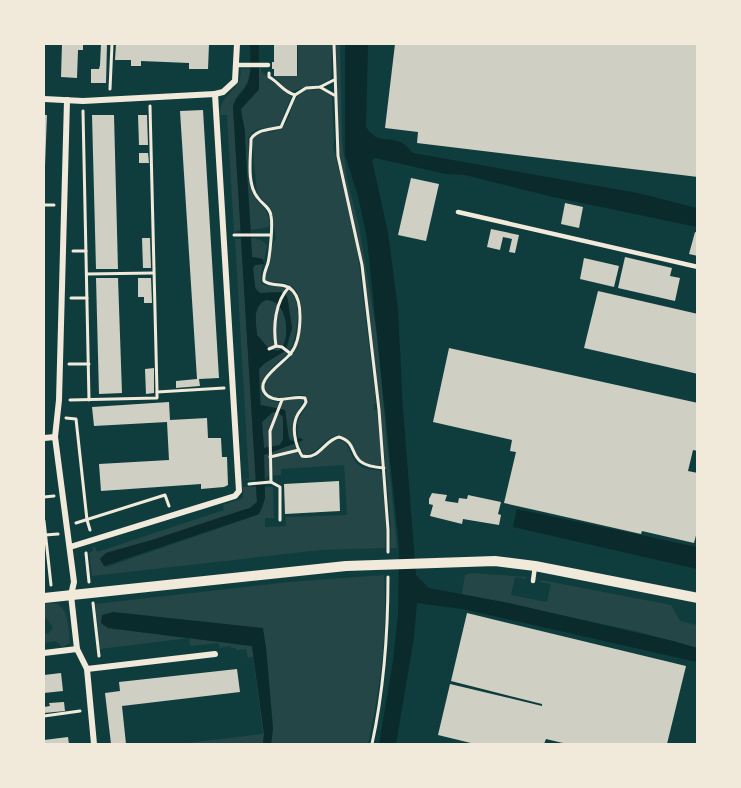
<svg xmlns="http://www.w3.org/2000/svg" width="741" height="788" font-family="Jost,sans-serif">
  <style>
    .green { fill: #244646 }
    .water { fill: #0a2a2b; fill-rule: evenodd }
    .building { fill: #cfcfc3 }
    .lines { fill: none; stroke-linecap: round; stroke-linejoin: round }
    .path { stroke: #f1e9da; stroke-width: 3 }
    .service { stroke: #f1e9da; stroke-width: 4.5 }
    .minor { stroke: #f1e9da; stroke-width: 6 }
    .tertiary { stroke: #f1e9da; stroke-width: 10 }
  </style>
  <rect width="100%" height="100%" fill="#0f3d3e"/>
  <g class="green">
    <path d="M298,44h34l-1,35 -10,5 -14,2 -17,6 -16,-16h24z"/>
    <path d="M336,44h4l2,98 5,37 12,47 18,109 20,213h-7l1,-19 -5,-61 -23,-203c-5,-31 -16,-61 -21,-91 -7,-43 -6,-87 -6,-130z"/>
    <path d="M259,68h2v3l30,26 -11,27c-12,8 -26,-1 -32,15l4,54c8,15 15,12 18,31l-2,3 -17,3 -6,-90c1,-11 -3,-20 -4,-31l18,-19z"/>
    <path d="M241,69h9c-1,21 -12,20 -17,37l8,124 -7,2 -7,-117h-7c0,-24 21,-21 21,-46z"/>
    <path d="M307,89l16,1 9,7 2,44 -1,5 23,93 20,164 -2,1v6h3l5,52 -2,3c-33,0 -17,-21 -40,-30 -17,1 -19,18 -36,20l-5,-12 4,-3 -5,-3c-2,-24 2,-16 10,-34l-2,-7c-13,-6 -32,11 -41,-8 1,-18 21,-22 29,-35 8,-15 13,-55 -2,-67 -8,-6 -18,-2 -27,-6l6,-32 5,-10 -5,-29 -14,-16 -5,-53c7,-12 19,-4 29,-12 14,-10 6,-30 26,-39z"/>
    <path d="M251,238l10,2 6,5c-1,10 -9,31 -5,39 7,3 16,1 23,4 20,8 12,47 5,62l-3,-2 5,-20 -4,-29 -17,-7 -7,2 -8,-3 -3,-23 2,-3 8,-1v-5l-11,-2z"/>
    <path d="M235,239h6l15,241h-14l7,-1z"/>
    <path d="M266,300c5,0 10,2 14,6 8,9 10,39 -2,45l-9,-2 -12,-14c-1,-13 -5,-29 9,-35z"/>
    <path d="M285,351l3,2c-13,12 -32,23 -24,43l11,6 25,-4 4,2 -11,19v22l-4,-3 -4,-28 -24,-5 -2,-36 6,-6z"/>
    <path d="M273,411l6,2 4,4v23l-3,5 -16,3 -2,-26z"/>
    <path d="M336,439l9,3c7,10 8,24 22,27 6,1 9,0 15,3l4,58 -1,18 -64,2 -229,26 -3,-23 4,-2v-4h2l2,5 127,-42 -1,-5 20,-7v-11h13l1,15 -7,6 -98,32 -46,13 -6,6 4,7 2,1 149,-51c10,-5 10,-19 10,-29h8l1,31h-9v9l21,-1v-9l61,-2 -3,-50 -63,4v6l-14,1 -2,4 -1,-25 30,-11 6,13c17,8 23,-11 36,-18z"/>
    <path d="M470,573l56,4v2l-11,-2 -4,18 36,7 4,-18 -11,-2 1,-2 130,25 9,16 17,4v23l-62,-17 -173,-37 3,-19z"/>
    <path d="M384,575c4,56 -4,115 -16,169h-97l2,-15 -7,-81 -4,-19 -154,-1 144,18 12,88 -1,10h-84l84,-10 -10,-77 -5,1 -2,-9 -10,1v-2h-5v-2l-11,2 -1,-5 -29,3 -1,-8 -89,11 -5,-45 194,-22z"/>
    <path d="M56,603c14,8 12,25 14,40l-8,4 -6,-6 -12,2v-9l5,-1 4,-6 -7,-9h-2v-14z"/>
  </g>
  <g class="water">
    <path d="M250,44h9v45l-18,20c1,11 5,20 4,31l7,117 11,2 1,5 -9,1 -2,3 2,20 5,5 21,-1 6,4 5,32 -7,23 -20,12 -6,6 1,36 25,5 4,30 4,1 8,-3 2,2 -39,15 1,43 -6,16 -155,52 -4,-7 6,-6 46,-13 88,-29 10,-3 7,-6 -24,-395c2,-11 12,-15 15,-25 4,-11 2,-27 2,-38zM266,300c5,0 10,2 13,6 9,9 11,39 -1,45l-9,-2 -12,-14c-1,-13 -5,-29 9,-35zM273,412l6,1 4,4v23l-3,5 -16,3 -2,-26z"/>
    <path d="M345,44h23l-2,83c13,19 21,8 36,16 4,2 8,7 11,10l225,40 59,15v19l-144,-30 -88,-22 -19,-1 -71,-16 -3,2 16,73 10,76 5,100 13,166 13,13 5,1 75,14 164,38 24,7v14l-235,-53 -45,-6 -3,34 -18,107h-17l14,-83 5,-47 1,-67 -32,-308 -9,-43 -13,-41z"/>
    <path d="M517,509l180,38v22l-184,-42z"/>
    <path d="M113,612l150,16 3,20 7,81 -2,15h-8l1,-10 -12,-88 -144,-18 -7,-5 1,-8z"/>
  </g>
  <g class="building">
    <path d="M62,44h21v6h-5l-1,28 -16,-1z"/>
    <path d="M101,44h6l-1,39h-15v-14h8l1,-4z"/>
    <path d="M116,44h93l-1,25h-19v-6l-48,-2v5h-10v-6h-16z"/>
    <path d="M274,44h23v32h-23v-7h-2v-7h2z"/>
    <path d="M395,44h303v133l-281,-34 1,-11 -33,-4z"/>
    <path d="M203,110l16,268 -20,1 1,7 -24,2v-7l21,-2 -17,-268z"/>
    <path d="M44,115h3l-2,51h-1z"/>
    <path d="M92,115h22l4,154h-22z"/>
    <path d="M138,115h9l1,30h-9z"/>
    <path d="M139,153h9l1,10h-10z"/>
    <path d="M411,178l28,6 -13,57 -28,-6z"/>
    <path d="M565,203l18,4 -4,21 -18,-4z"/>
    <path d="M491,229l28,6 -4,18 -6,-1 3,-13 -9,-2 -3,13 -13,-3z"/>
    <path d="M695,232l3,1v23l-9,-2z"/>
    <path d="M142,238h8l1,30h-8z"/>
    <path d="M625,257l47,11 -2,8 10,2 -5,23 -57,-13z"/>
    <path d="M584,258l35,8 -5,21 -34,-8z"/>
    <path d="M96,278h22l4,115 -23,1z"/>
    <path d="M138,278h13l1,25h-8v-6h-6z"/>
    <path d="M598,291l100,23v60l-114,-26z"/>
    <path d="M449,348l249,55v48l-5,-1 -5,21 10,2v55l-4,15 -52,-12 -1,3 -137,-31 12,-51 -6,-1 2,-11 -79,-18z"/>
    <path d="M154,368v25l-8,1 -1,-25z"/>
    <path d="M169,402l1,18 37,-2 1,20h13l1,19h5l1,28 -4,2 -23,2v-5l-100,7 -2,-27 70,-4 -2,-38 -73,4 -2,-19z"/>
    <path d="M339,481l1,30 -55,3 -1,-30z"/>
    <path d="M432,493l15,2 -2,6 13,2 1,-5 8,1 1,-4 33,7 -3,12 3,1 -2,10 -36,-6 -1,5 -32,-8 3,-11 -4,-1v-5z"/>
    <path d="M467,613l219,53 -19,78h-100l-21,-5 -2,5h-69l-37,-9 12,-51 92,22v-2l-91,-23z"/>
    <path d="M237,669l3,23 -118,14 4,38h-15l-6,-51 15,-2 -1,-9z"/>
    <path d="M61,673l2,18 -19,2v-18z"/>
    <path d="M64,702l1,9 -21,2v-6l6,-1 -1,-3z"/>
    <path d="M68,737l1,7h-25v-4z"/>
  </g>
  <g class="lines">
    <g class="path">
      <path d="M334,44l4,112 24,109 17,145 9,120v22"/>
      <path d="M269,73v4c10,5 14,15 26,18"/>
      <path d="M334,80l-14,7 -14,1 -11,7 -14,32c-11,3 -24,2 -30,12 0,17 -5,45 7,59 5,7 12,9 13,18 2,9 -1,38 -3,47 -2,6 -5,11 -4,18 9,7 20,0 29,10 11,12 8,50 -2,62 -7,10 -41,29 -23,43 11,8 25,-1 37,2l1,4c-2,5 -5,7 -8,12 -7,12 -3,31 4,42 18,4 22,-16 37,-19 24,7 3,28 45,31"/>
      <path d="M320,87l14,8"/>
      <path d="M110,89l2,-45"/>
      <path d="M150,106l7,286"/>
      <path d="M83,111l6,289"/>
      <path d="M44,205h10"/>
      <path d="M234,235h36"/>
      <path d="M73,251h13"/>
      <path d="M87,274l66,-1"/>
      <path d="M71,298h16"/>
      <path d="M276,346c-3,-20 -1,-44 13,-59"/>
      <path d="M269,349l7,-3 6,1 9,7"/>
      <path d="M69,364h20"/>
      <path d="M70,400l87,-2v-6l67,-4"/>
      <path d="M66,418l10,1 11,101 3,10"/>
      <path d="M270,457l29,-7"/>
      <path d="M271,482l-1,-51 12,-31"/>
      <path d="M249,484l22,-2 9,5v33"/>
      <path d="M44,497l10,-1"/>
      <path d="M44,521l7,64"/>
      <path d="M76,523l89,-28 4,11"/>
      <path d="M45,535l13,-1"/>
      <path d="M86,553l3,29"/>
      <path d="M93,603l6,53"/>
      <path d="M44,716l36,-5"/>
      <path d="M372,744c12,-55 16,-111 16,-167"/>
    </g>
    <g class="service">
      <path d="M237,65h31"/>
      <path d="M458,212l240,55"/>
      <path d="M533,581l2,-15"/>
    </g>
    <g class="minor">
      <path d="M44,99l39,2 132,-7"/>
      <path d="M67,100l-8,300 -4,37 19,145 -3,13 6,54 10,20 7,75"/>
      <path d="M44,438l11,-1"/>
      <path d="M70,547l165,-51 4,-5 -24,-397 8,-2 12,-11 2,-37"/>
      <path d="M44,653l33,-4"/>
      <path d="M87,669l128,-15"/>
    </g>
    <path class="tertiary" d="M44,598l302,-32 149,-5 40,5 163,32"/>
  </g>
  <rect width="741" height="788" fill="none" stroke="#f1e9da" stroke-width="90"/>
</svg>
